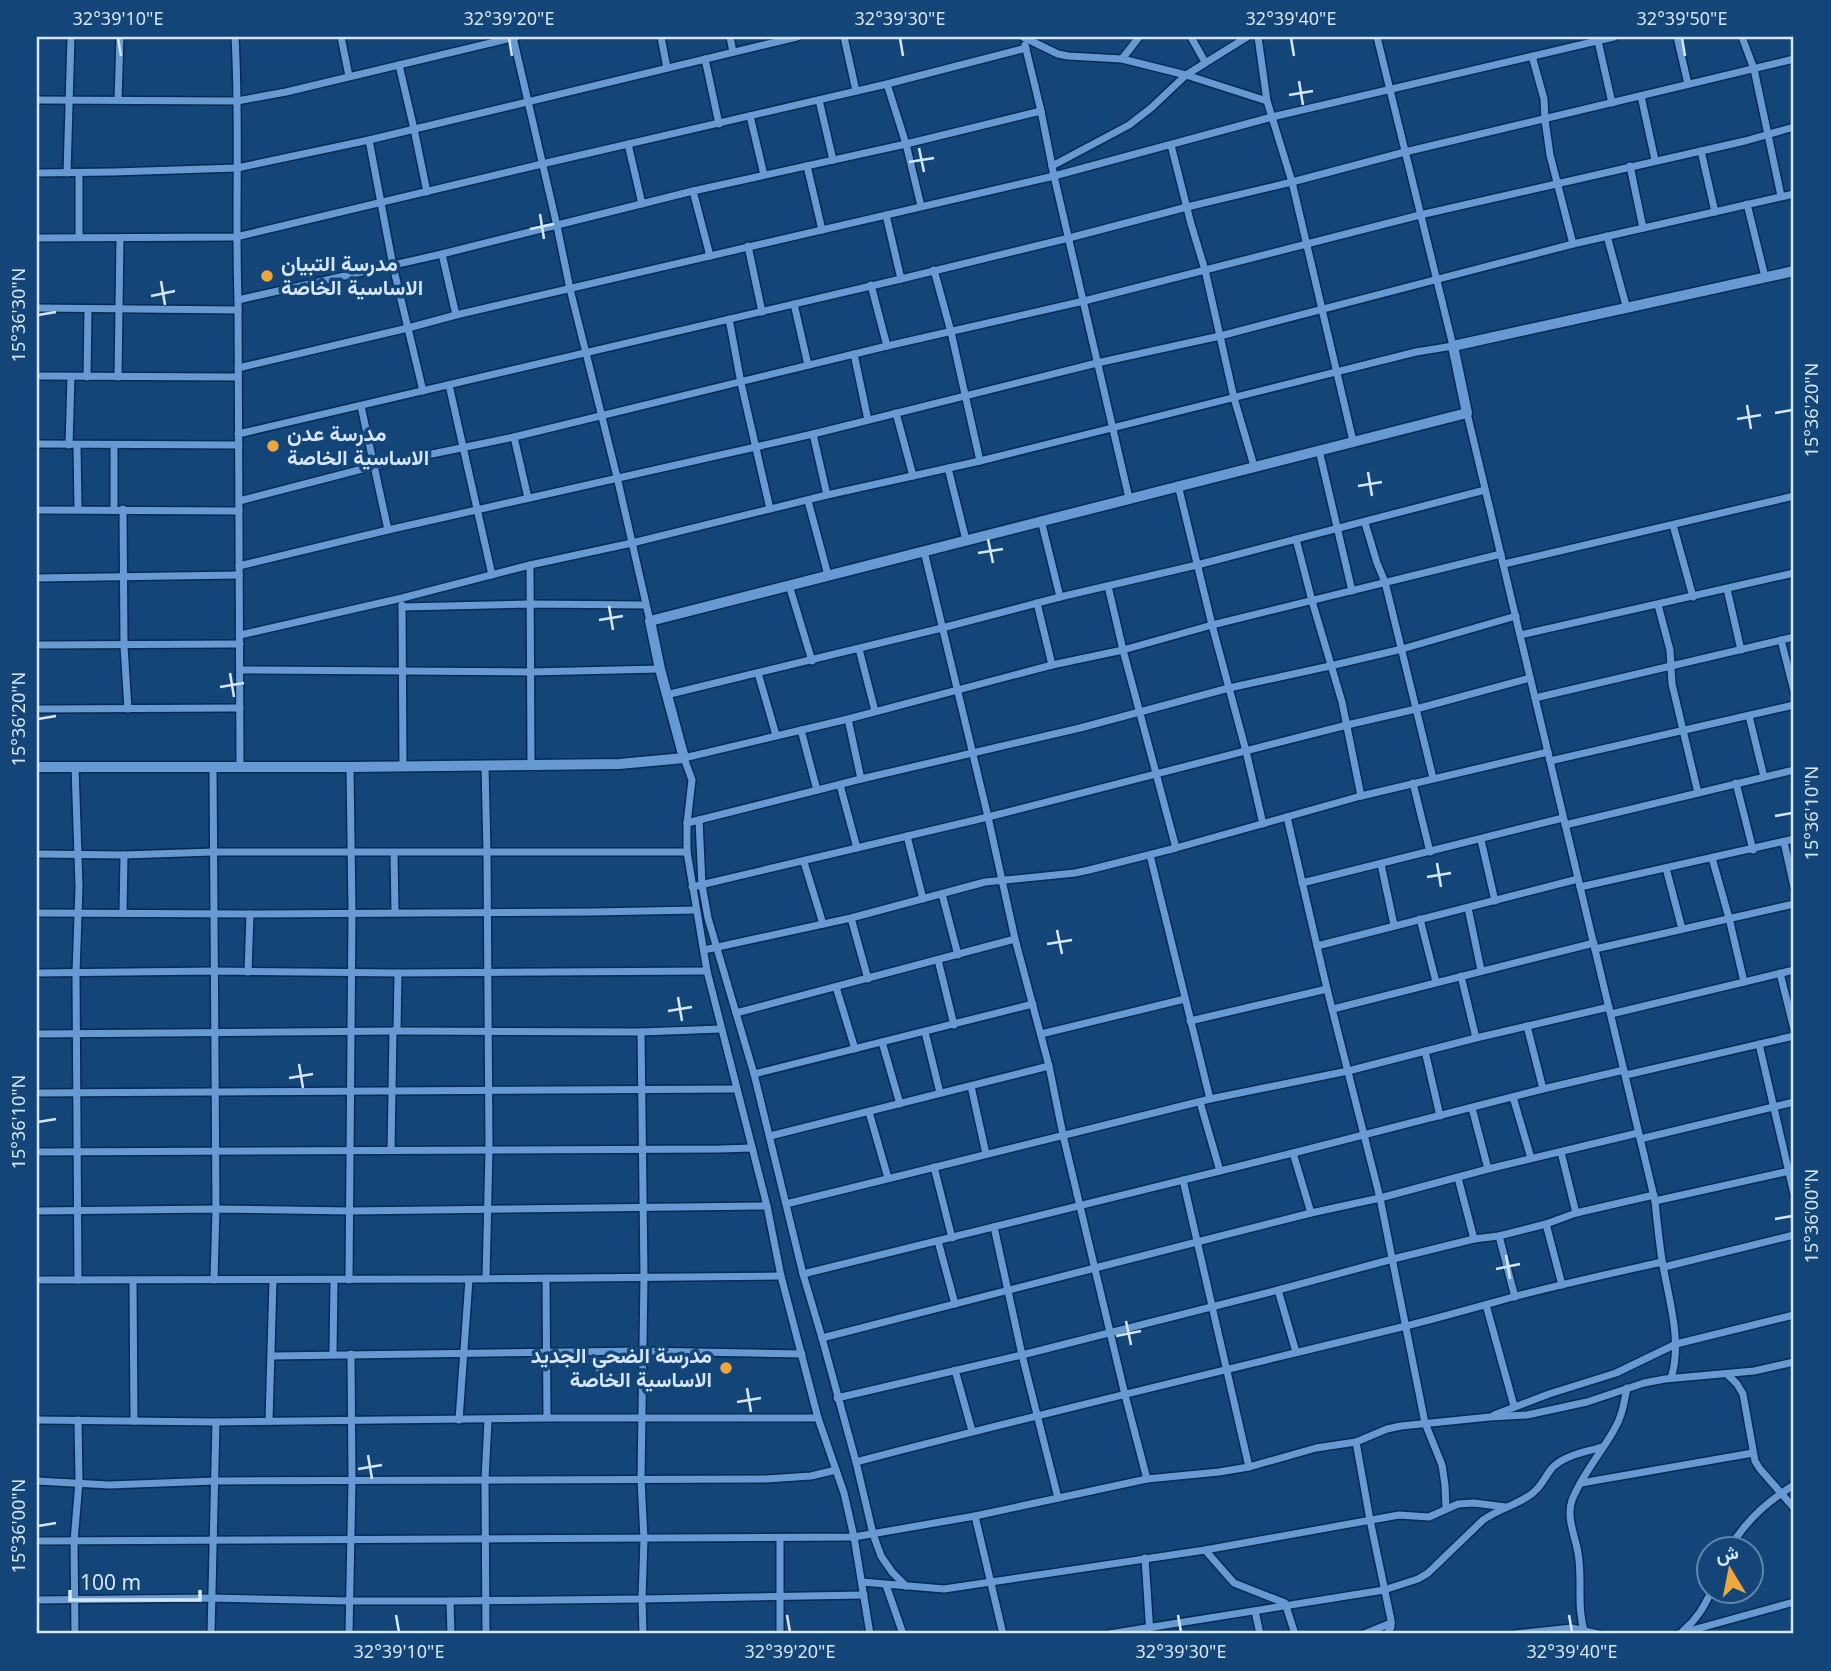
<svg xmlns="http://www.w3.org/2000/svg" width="1831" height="1671" font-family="'Noto Sans',Vazirmatn,sans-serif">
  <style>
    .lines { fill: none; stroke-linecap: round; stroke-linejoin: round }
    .street-casing { stroke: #052b52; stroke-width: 10 }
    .secondary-casing { stroke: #052b52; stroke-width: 13 }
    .street { stroke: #6799d3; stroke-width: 7 }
    .secondary { stroke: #6799d3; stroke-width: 10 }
    .ticks { fill: none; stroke: #d6e6f9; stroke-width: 2.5 }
    .poi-dot { fill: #eea73d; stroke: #134579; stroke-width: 2.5 }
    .labels { text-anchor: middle; stroke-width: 7; stroke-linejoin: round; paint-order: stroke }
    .poi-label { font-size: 21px; font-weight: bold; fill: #d6e6f9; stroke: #134579; text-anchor: start }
    .neatline { fill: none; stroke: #d6e6f9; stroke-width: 2.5 }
    .ticks-label { font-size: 18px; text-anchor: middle; fill: #d6e6f9 }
  </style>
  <rect width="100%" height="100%" fill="#134579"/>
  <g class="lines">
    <g class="street-casing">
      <g id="street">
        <path d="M235,37c5,87 0,175 3,263l2,466"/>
        <path d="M341,37l8,39"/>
        <path d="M513,37l44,189 13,63 47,188 33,144"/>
        <path d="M661,37l6,31"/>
        <path d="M730,37l3,15"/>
        <path d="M844,37l12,54"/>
        <path d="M1023,37l35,17 10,2 54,3 64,16 81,26 25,81 61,259"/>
        <path d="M1191,37l14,25"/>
        <path d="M1258,37l9,64"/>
        <path d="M1677,37l11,47"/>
        <path d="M1742,37l12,32 27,127"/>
        <path d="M1598,41l14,62"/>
        <path d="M1025,45l16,66 13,65 75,322"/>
        <path d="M1532,56l12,43 1,21 5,35 23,89"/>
        <path d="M705,59l14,65"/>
        <path d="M1122,59l17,-22"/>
        <path d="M399,65l15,64 13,63"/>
        <path d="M887,84l19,60 15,62"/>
        <path d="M1641,96l14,64"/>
        <path d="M37,100l200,1 49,-9 230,-55"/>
        <path d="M118,100l2,-63"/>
        <path d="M819,100l14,60"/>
        <path d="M750,116l14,59"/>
        <path d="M369,140l24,126 30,125"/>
        <path d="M628,144l14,60"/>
        <path d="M1171,145l20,79 14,46 29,128 20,68"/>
        <path d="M1701,151l14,61"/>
        <path d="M807,166l15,64"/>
        <path d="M1052,166l77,-41 22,-17 35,-33 61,-38"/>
        <path d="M1630,166l13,62"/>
        <path d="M37,173l76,-1 124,-4 132,-28 428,-103"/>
        <path d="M67,173l4,-136"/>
        <path d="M79,173v64"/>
        <path d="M693,191l17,65"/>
        <path d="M1747,204l18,73"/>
        <path d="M886,215l15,64"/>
        <path d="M1607,236l20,73"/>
        <path d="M37,238l199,-1 306,-73 345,-80 139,-36"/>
        <path d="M748,246l14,66"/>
        <path d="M442,254l14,61"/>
        <path d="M934,270l17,62 29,129"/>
        <path d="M871,285l16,61"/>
        <path d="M238,300l204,-46 251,-63 213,-47 135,-33"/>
        <path d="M794,304l14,61"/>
        <path d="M37,308l201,2"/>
        <path d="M729,319l12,64 29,126"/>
        <path d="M854,354l14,66"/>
        <path d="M238,368l170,-40 48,-13 598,-139 218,-59 342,-80"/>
        <path d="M37,376l201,1"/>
        <path d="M87,377l1,-67"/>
        <path d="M118,377l2,-139"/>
        <path d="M449,385l43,190"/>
        <path d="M361,406l27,124"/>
        <path d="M896,413l17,63"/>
        <path d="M1467,413l188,788c2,20 4,40 7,59 6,37 21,82 9,118"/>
        <path d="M238,434l663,-155 168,-41 118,-31 105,-25 113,-30 389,-93"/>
        <path d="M813,434l14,61"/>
        <path d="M514,437l14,61"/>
        <path d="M37,444l202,1"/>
        <path d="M69,445l2,-68"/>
        <path d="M77,445l1,64"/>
        <path d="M1319,450l33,141"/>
        <path d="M948,468l18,72"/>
        <path d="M1178,485l34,140 34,126 17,73"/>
        <path d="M239,501l135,-35 140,-29 373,-91 197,-45 336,-86 325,-74 49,-14"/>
        <path d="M808,501l20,74"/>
        <path d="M123,509l1,137 4,63"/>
        <path d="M37,510l202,1"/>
        <path d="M114,510v-65"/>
        <path d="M1041,520l19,77"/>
        <path d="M1365,523l12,40 8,19 48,196"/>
        <path d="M1673,525l20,72"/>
        <path d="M1296,539l16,62 30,101 19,94"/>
        <path d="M924,551l64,266 27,122 34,127 14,69 62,260 22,84"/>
        <path d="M1504,564l290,-68"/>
        <path d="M530,565l1,200"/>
        <path d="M239,566l149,-36 425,-96 284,-71 123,-27 353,-92 221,-50"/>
        <path d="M37,578l202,-3"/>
        <path d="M789,585l23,76"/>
        <path d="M1108,586l15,64 53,198"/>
        <path d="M1727,589l14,61"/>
        <path d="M1037,603l15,62"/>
        <path d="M402,605l1,161"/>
        <path d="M1658,605l12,45 2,34 26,109"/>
        <path d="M402,607l128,-3 115,1"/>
        <path d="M240,635l162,-37 128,-33 102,-22 195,-48 153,-34 436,-109 37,-6 -76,-309"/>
        <path d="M1520,635l274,-62"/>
        <path d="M1781,640l13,51"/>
        <path d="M37,645l203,-1"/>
        <path d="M859,649l16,62"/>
        <path d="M240,670l290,2 130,-3"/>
        <path d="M758,673l18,62"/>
        <path d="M666,695l276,-67 118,-31 137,-32 288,-75"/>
        <path d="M1535,698l259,-61"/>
        <path d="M37,709l203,-1"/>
        <path d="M1749,716l15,61"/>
        <path d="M848,719l13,60"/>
        <path d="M801,730l16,60"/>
        <path d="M1550,761l244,-56"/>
        <path d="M485,765l2,87 2,297 -3,130"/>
        <path d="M213,766l3,443 -2,71"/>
        <path d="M75,767l4,119 -3,87 2,307"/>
        <path d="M1413,783l17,69"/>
        <path d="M1736,783l17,67"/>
        <path d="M840,785l17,63"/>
        <path d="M1287,817l40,172 53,209 45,225 17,42 3,20 1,23"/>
        <path d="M699,820l3,65 6,33 46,156 49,200 19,64 34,124 17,72 8,22 11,16 14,14"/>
        <path d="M687,823l174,-44 219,-51 149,-40 101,-22 72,-17 114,-33"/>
        <path d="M1565,825l229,-55"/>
        <path d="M907,836l16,63"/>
        <path d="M1481,840l14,61"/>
        <path d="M1784,842l10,45"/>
        <path d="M394,853l1,59"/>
        <path d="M37,854l87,1 89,-3h474"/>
        <path d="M1150,855l60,244"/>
        <path d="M1712,858l17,60 15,64"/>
        <path d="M804,862l19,62"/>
        <path d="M1381,864l13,61"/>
        <path d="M1666,868l16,61"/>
        <path d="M1302,883l261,-65"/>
        <path d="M692,887l296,-70 359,-92 69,-16 114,-31"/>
        <path d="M1580,887l214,-48"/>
        <path d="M942,894l16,61"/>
        <path d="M1468,908l13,62"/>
        <path d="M123,912l1,-57"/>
        <path d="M37,913l213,1 343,-2 103,-2"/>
        <path d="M851,918l17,61"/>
        <path d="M1420,919l16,63"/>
        <path d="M1317,946l261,-67"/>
        <path d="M1595,949l199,-45"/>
        <path d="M704,950l147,-32 134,-36 90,-9 14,-3 87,-22 185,-52 187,-44"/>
        <path d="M938,960l16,65"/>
        <path d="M248,972l2,-58"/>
        <path d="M37,973l178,-2 183,2 309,-2"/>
        <path d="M1780,973l14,56"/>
        <path d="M1461,976l15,62"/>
        <path d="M836,987l19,62"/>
        <path d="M1333,1009l261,-66"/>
        <path d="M736,1013l279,-74"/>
        <path d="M1611,1014l183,-44"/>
        <path d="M1190,1021l137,-32"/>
        <path d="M1527,1026l16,63"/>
        <path d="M397,1031l1,-58"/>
        <path d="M641,1032l3,245 -3,202 3,60 -2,60 1,35"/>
        <path d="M925,1032l15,61"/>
        <path d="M37,1034l360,-3 244,1 80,-3"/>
        <path d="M1041,1034l144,-35"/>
        <path d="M882,1042l18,62"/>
        <path d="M1759,1044l35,150"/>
        <path d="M1425,1051l15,65"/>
        <path d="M754,1074l279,-70"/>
        <path d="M1626,1075l168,-39"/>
        <path d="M971,1086l15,68"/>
        <path d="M37,1093l699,-4"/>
        <path d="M1513,1097l18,61"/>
        <path d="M1200,1102l20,69"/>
        <path d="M1472,1108l16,61"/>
        <path d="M869,1112l19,66"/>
        <path d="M770,1136l279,-70"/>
        <path d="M1640,1139l154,-37"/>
        <path d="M391,1150l2,-119"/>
        <path d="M37,1152l683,-3 32,-1"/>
        <path d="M1561,1152l15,61"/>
        <path d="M1293,1153l18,60"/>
        <path d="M934,1167l18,71"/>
        <path d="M1458,1178l16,61"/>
        <path d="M1183,1180l66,287"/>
        <path d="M1655,1201l139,-31"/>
        <path d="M786,1204l424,-105 138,-28 128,-33 133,-31"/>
        <path d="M37,1211l179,-2 134,2 417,-5"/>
        <path d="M1546,1224l16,61"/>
        <path d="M994,1227l28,128 36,143"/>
        <path d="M1499,1236l16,61"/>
        <path d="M938,1241l17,63"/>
        <path d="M1664,1267l130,-32"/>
        <path d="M803,1274l490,-121 250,-64 81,-19"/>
        <path d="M546,1278l1,140"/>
        <path d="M37,1280l432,-1 312,-3"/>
        <path d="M133,1280l1,141"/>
        <path d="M349,1280l3,-368 -2,-145"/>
        <path d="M1278,1290l18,62"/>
        <path d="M1486,1305l28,101"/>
        <path d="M822,1338l273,-70 216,-55 69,-15 108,-29 150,-36"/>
        <path d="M333,1354l1,-74"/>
        <path d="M272,1356l370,-5 160,3"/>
        <path d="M955,1370l17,61"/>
        <path d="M1727,1374l10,10 6,10 12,67 5,8 34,39"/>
        <path d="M837,1398l185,-43 256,-65 115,-31 81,-20 25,-3 47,-12 30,-11 78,-18"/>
        <path d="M1494,1415l55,-21 67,-21 60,-29 118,-29"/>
        <path d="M37,1420l179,2 331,-4h271"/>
        <path d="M459,1420l10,-141"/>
        <path d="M269,1421l4,-141"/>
        <path d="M1356,1442l14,78 21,100v7l-4,7"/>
        <path d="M856,1462c182,-48 366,-91 550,-136 36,-9 71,-19 107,-29 49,-13 100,-24 149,-35"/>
        <path d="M37,1481l72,4 106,-4 551,-2 45,-3 25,-6"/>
        <path d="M1581,1483l172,-30"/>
        <path d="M975,1516l28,118"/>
        <path d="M780,1538v96"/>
        <path d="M37,1541l817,-4 121,-21 172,-37 72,-7 30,-5 67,-19 40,-6 31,-13 14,-3 89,-9 37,-2 60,-13 57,-19 21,-4 89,-8 40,-9"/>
        <path d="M1730,1548c15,-27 38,-47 64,-63"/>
        <path d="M1205,1550l29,33 51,20 10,31"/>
        <path d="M1145,1558l5,76"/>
        <path d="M862,1582l82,7 261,-39 194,-35 30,2 29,-13 16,-1 32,4"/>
        <path d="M886,1585l17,49"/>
        <path d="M37,1600l174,-2 139,3h100l192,-2 222,-4"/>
        <path d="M450,1601l1,33"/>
        <path d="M1255,1611l5,23"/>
        <path d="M1683,1631c14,-12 21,-24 29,-41"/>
        <path d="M75,1634l-1,-93 5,-59 -1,-62"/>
        <path d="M211,1634l5,-212"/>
        <path d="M349,1634l3,-153 -1,-127"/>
        <path d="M486,1634l-1,-154 3,-60"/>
        <path d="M870,1634l-16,-97 -10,-44 -26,-75 -37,-142 -14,-70 -60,-235 -20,-119v-29l5,-43 -8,-22 164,-39 204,-54 71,-15 89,-25 289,-71"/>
        <path d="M1109,1634l275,-44 34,-11 10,-6 55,-53c14,-10 30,-14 44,-23 12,-6 17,-19 25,-29 12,-13 34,-16 50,-21"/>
        <path d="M1364,1634l27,-11"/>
        <path d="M1515,1634l57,-6 26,6"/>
        <path d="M1585,1634c-9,-27 -2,-53 -7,-81 -3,-18 -12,-35 -6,-53 10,-25 29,-47 42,-70 8,-13 10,-27 13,-42"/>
        <path d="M1678,1634l116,-32"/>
      </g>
    </g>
    <g class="secondary-casing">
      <path id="secondary" d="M37,767h313l269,-3 65,-6 -24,-89 -10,-48 817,-208 -14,-67 341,-75"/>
    </g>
    <use href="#street" class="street"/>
    <use href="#secondary" class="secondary"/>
  </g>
  <path class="ticks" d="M118,38l3,18M509,38l3,18M900,38l3,18M1291,38l3,18M1682,38l3,18M1299,81l4,24M1289,95l24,-4M919,148l5,24M909,162l25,-4M540,214l4,25M530,229l24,-5M161,281l4,24M151,296l24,-5M38,315l18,-3M1747,405l4,24M1775,413l17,-3M1737,419l24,-4M1368,472l4,24M1358,486l24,-4M988,539l5,24M978,553l25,-4M609,606l4,24M599,620l24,-4M230,673l4,24M220,687l24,-4M38,719l18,-3M1775,816l17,-3M1437,863l4,24M1427,877l24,-4M1057,930l5,24M1047,944l25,-4M678,997l4,24M668,1011l24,-4M299,1064l4,24M289,1078l24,-4M38,1122l18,-3M1775,1219l17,-3M1506,1255l4,24M1496,1269l24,-5M1126,1321l5,24M1116,1336l25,-5M747,1388l4,24M737,1402l24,-4M368,1455l4,24M358,1469l24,-4M38,1526l18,-3M396,1615l3,17M787,1615l3,17M1178,1615l3,17M1569,1615l3,17"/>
  <g class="poi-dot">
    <circle cx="267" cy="276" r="7"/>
    <circle cx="273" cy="446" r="7"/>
    <circle cx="726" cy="1368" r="7"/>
  </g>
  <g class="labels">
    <g class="poi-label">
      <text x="281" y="271">مدرسة التبيان<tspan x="281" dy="24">الاساسية الخاصة</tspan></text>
      <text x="287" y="441">مدرسة عدن<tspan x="287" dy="24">الاساسية الخاصة</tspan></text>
      <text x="712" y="1363" text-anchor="end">مدرسة الضحي الجديد<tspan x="712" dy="24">الاساسية الخاصة</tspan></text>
    </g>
  </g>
  <rect width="1831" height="1671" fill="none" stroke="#134579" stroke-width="77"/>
  <g transform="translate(1730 1570) rotate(350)"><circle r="33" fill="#134579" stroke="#6185ac" stroke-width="2"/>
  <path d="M0-5L12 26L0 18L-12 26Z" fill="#eea73d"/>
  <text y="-10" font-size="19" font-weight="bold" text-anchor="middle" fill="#d6e6f9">ش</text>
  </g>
  <path d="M70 1590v10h130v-10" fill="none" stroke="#d6e6f9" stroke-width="3.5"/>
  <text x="80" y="1590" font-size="21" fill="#d6e6f9" stroke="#134579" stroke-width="5" paint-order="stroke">100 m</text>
  <rect x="38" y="38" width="1754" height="1594" class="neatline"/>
  <g class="ticks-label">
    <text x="118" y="25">32°39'10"E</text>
    <text x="509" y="25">32°39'20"E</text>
    <text x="900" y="25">32°39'30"E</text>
    <text x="1291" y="25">32°39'40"E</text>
    <text x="1682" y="25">32°39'50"E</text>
    <text transform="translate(19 315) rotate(-90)" y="6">15°36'30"N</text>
    <text transform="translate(1812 410) rotate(-90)" y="6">15°36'20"N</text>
    <text transform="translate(19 719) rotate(-90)" y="6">15°36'20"N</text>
    <text transform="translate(1812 813) rotate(-90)" y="6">15°36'10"N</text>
    <text transform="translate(19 1122) rotate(-90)" y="6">15°36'10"N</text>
    <text transform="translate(1812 1216) rotate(-90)" y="6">15°36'00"N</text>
    <text transform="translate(19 1526) rotate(-90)" y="6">15°36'00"N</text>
    <text x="399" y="1658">32°39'10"E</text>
    <text x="790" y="1658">32°39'20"E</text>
    <text x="1181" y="1658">32°39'30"E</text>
    <text x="1572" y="1658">32°39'40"E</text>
  </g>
</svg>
